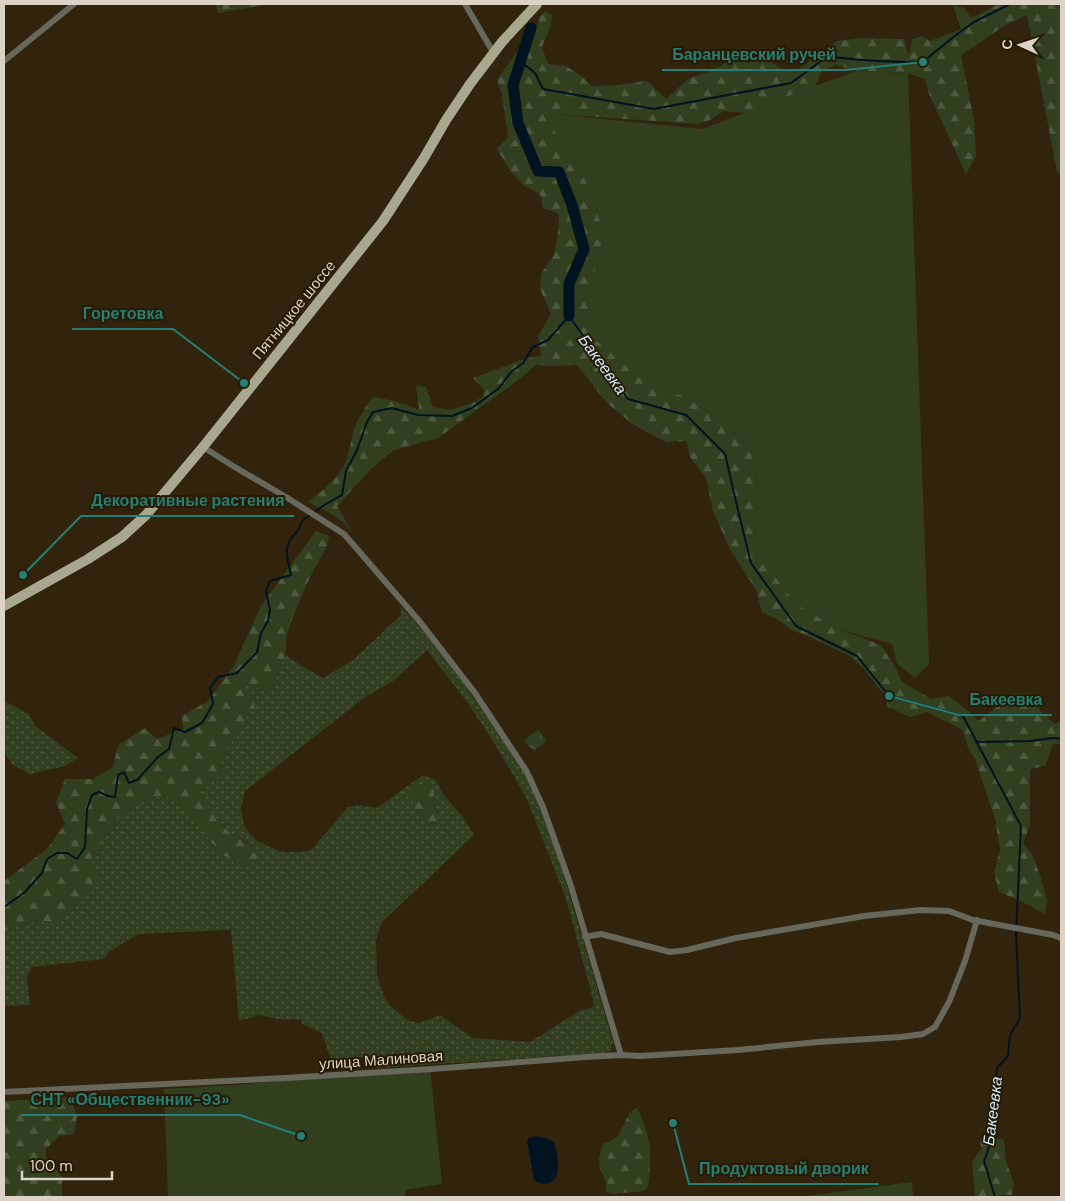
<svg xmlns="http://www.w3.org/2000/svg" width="1065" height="1201" font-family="'DM Sans',sans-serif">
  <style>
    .grass { fill: url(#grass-dots); fill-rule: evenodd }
    .forest { fill: url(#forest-firs) }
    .park { fill: url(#park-crowns) }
    .garden { fill: #313f1f }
    .water { fill: #001320 }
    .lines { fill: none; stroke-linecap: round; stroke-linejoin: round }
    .stream { stroke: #001320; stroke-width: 2 }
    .river { stroke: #001320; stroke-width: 11 }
    .street { stroke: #68675b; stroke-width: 6 }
    .primary { stroke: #a9a88e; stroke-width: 10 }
    .labels { text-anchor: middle; stroke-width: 4; stroke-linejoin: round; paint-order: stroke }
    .street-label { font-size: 15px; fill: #dcd3c6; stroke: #271a03 }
    .water-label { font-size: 16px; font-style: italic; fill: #cae7fa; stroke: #271a03 }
    .leader { fill: none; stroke: #247f77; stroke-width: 2 }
    .callout-dot { fill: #247f77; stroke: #271a03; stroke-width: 2 }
    .callout-label { font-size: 16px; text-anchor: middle; font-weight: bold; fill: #247f77; stroke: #271a03; stroke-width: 4; stroke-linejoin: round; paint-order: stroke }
  </style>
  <defs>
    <pattern id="grass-dots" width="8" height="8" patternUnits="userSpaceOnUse" patternTransform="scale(1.25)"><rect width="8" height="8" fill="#313f1f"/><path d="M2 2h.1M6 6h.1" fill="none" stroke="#4e5a3e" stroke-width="1.8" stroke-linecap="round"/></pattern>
    <pattern id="forest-firs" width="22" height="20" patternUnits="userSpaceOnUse" patternTransform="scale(1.25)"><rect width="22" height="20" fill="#313f1f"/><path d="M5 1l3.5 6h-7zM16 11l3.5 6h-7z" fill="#4e5a3e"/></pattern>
    <pattern id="park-crowns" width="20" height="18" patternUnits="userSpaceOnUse" patternTransform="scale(1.25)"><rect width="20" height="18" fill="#313f1f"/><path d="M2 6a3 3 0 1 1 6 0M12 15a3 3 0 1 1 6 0" fill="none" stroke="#4e5a3e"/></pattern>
  </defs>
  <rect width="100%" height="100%" fill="#31230c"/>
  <g class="grass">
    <path d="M401,607l22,23 43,56 59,88 10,21 13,30 15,48 50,169 -2,9 -9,2 -224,15 -14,-11 -9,1 -16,12 -7,-7 -10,-30 -20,-9v-4l-7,-1 -12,1 -24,-5 -20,6 -8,-91 -92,4 -29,17 -6,8 -72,8 -5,10 3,28 -26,1v-75c21,-7 29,-13 52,-7l35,-66 27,-42 24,-14 22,-7 19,13 19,23 47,13 -20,-12 -20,-22 -10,-19 16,-11 6,-20 9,-19 10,-16 3,-36 5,-7 13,8 11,-2 13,-33 12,8 26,15 30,-18 48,-45zM427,650l40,52 29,44 30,51 39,99 26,95 3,15 -3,2 -10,2 -51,32 -57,-4 -33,-23 -21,8 -12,-3 -14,-12 -8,-9 -8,-24 -1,-35 6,-18 92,-87 -12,-19 -20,-23 -6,-13 -13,-5 -46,33 -18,-3 -11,2 -37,43 -8,2h-22l-25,-12 -12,-14 -3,-17 4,-18 123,-96 25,-14zM435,792l-2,8 5,12 -11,12 -2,-7 -11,-9z"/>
    <path d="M4,699l2,3 23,12 6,12 43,32 -13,8 -35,8 -17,-9 -9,-13z"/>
  </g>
  <g class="forest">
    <path d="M215,4h55l-52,9z"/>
    <path d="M999,4h62v171l-4,-3 -30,-157 -20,9 -46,31 13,65 2,36 -10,18 -37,-80 -4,-15 -17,-6 -51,-2 -21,-6 -14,6 -7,15 -69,27 -23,-2 -13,9 -13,4 -143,-10 2,23 16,22 18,29 14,47 -17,67 67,87 27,6 37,22 34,35 7,40 -5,56 87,82 40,15 14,22 7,15 29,17 18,-3 18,14 12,11 34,-27 20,-1 8,19 14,12 6,-3v23h-8l-8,22 -15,3v56l-7,19 9,10 9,24 6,23 -2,13 -22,-12 -24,-10 -5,-20 6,-22 -5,-31 -20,-60 -6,-8 -6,-21 -36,-18 -17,5 -22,-10 -3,-11 -21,-27 -14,-13 -40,-19 -20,-8 -10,-8 -18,-9 -6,-22 -26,-41 -17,-38 -7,-33 -16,-21 -4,-16 -19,1 -15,-7 -21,-12 -24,-20 -30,-38 -24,1 -17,-1 -19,16 -79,57 -44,12 -23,19 -34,37 16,28 -10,-12 -17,-11 -18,-9c11,-9 23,-18 32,-30 10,-13 10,-33 16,-48 5,-10 10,-19 17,-27l22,4 24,9 -3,-24 10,1 7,20 17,3 19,-6 14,-7 1,-7 -11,-12 48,-18 20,-5 -3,-19 13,-22 -11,-25 1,-15 13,-19 4,-22 1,-19 -16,-6 -3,-14 -17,-9 -14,-16 -12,-20 11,-12 -6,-42 -5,-15 13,-19 17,-21 9,-9 3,-13 6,-7 7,4 -2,13 -8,19 6,17 18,2 14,9 12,11 25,-1 30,-4 19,18 23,-21 18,-5 26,-14 15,4 18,-5 15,11h18l15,-11 9,-5 14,-12 24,-3 43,1 5,17 3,-17 10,-3 8,5 31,-12 -8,-24 11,3 7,10z"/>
    <path d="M316,531l13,5 -2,10 -17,31 -15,35 -8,22 -2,21 -13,33 -11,2 -13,-7 -4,6 7,7 4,11 -15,18 -10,16 -9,19 3,12 -9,8 -16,11 10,19 20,22 33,21 -14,14 -25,-12 -21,-24 -19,-23 -19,-13 -22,7 -24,14 -27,42 7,20 -21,29 -21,17c-23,-6 -31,0 -52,7v-50l43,-32 18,-25 -9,-21 9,-24h28l20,-12 5,-22 27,-17 12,11 26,-10 -1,-13 26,-15 26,-36 27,-59z"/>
    <path d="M421,782l13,3c1,6 -1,12 0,17 2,11 8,12 0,22h-7l-2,-7 -11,-9 -3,-13 1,-7z"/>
    <path d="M71,1097l6,20 -3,17 -15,2 -13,13v8l16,20v20h-58v-96z"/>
    <path d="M637,1108c14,28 16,49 11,79l-4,4 -31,3 -7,-2v-10l-6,-13 -1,-12 4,-14 8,-2 7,-5 12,-24z"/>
    <path d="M989,1136l15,4 2,21 8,23 -2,11h-13v2h-24l-3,-35 9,-13 -1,-9z"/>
  </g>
  <path class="park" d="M538,730l9,11 -14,10 -9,-11z"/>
  <g class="garden">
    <path d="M857,71l51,2 21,591 -14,14 -18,-14 -5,-20 -51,-14 -46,-26 -41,-56 5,-56 -7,-40 -34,-35 -37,-22 -26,-5 -62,-52 -6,-36 17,-67 -14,-47 -18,-29 -16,-22 -2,-21v-2l148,15 113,-43z"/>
    <path d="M430,1067l12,117 -37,6v7h-237l-4,-108 72,-4z"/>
    <path d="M912,1182l1,15h-106v-1z"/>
  </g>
  <path class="water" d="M536,1136l12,3 6,3c3,10 9,36 -5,41 -6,2 -10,0 -15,-3l-7,-39 2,-3z"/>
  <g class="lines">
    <g class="stream">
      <path d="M520,61l15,12 8,16 111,20 137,-26 37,-27c31,5 63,6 95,6l29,-24 22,-16 36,-18"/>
      <path d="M314,512l12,-8 16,-9 4,-24 11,-21 10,-28 6,-10 19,-4 26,7 34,1 20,-8 27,-20 12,-16 12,-9 10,-16 15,-7 21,-24 59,83 58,16 39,39 11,48 15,61 45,63 61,30 32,40 74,20 58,110 -5,109 4,83 -10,17 -2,21 -11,12 -7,56v21l-6,16 11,36"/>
      <path d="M976,742l54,-1 23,-3 8,1"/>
      <path d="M4,907l21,-15 17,-19 5,-14 10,-6h10l10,6 8,-12 2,-38 5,-14 7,-3 9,4 7,1 3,-22 6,-3 5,11 8,-3 21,-23 11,-8 5,-21 11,4 17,-9 11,-19 -3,-16 8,-11 19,-4 20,-21 4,-19 7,-12 2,-11 -4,-19 4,-10 21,-6c-2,-10 -7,-23 -2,-33 5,-9 10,-9 13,-21l8,-6"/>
    </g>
    <path class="river" d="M531,28l-18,57 5,38 20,48 21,1 13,33 12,44 -15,35v32"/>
    <g class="street">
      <path d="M465,4l28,48"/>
      <path d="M4,61l70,-57"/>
      <path d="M203,447l30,19 53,31 58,37 77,89 54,70 52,79 16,35 28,79 50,169"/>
      <path d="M585,937l16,-3 69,18 17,-2 49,-12 128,-22 57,-6 28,1 24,9 80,15 8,3"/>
      <path d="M4,1092l282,-14 146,-9 154,-12 35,-2 19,1 98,-6 80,-8 83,-5 22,-3 12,-7 14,-25 16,-41 12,-41"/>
    </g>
    <path class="primary" d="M4,606l84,-47 34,-22 24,-22 57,-68 180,-226 41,-63 22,-38 24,-36 32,-42 35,-38"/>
  </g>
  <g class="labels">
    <g class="street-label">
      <text transform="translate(294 310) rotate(-51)" y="5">Пятницкое шоссе</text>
      <text transform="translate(381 1060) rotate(-4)" y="5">улица Малиновая</text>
    </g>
    <g class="water-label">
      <text transform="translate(603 364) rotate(54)" y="6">Бакеевка</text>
      <text transform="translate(992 1111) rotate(-83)" y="6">Бакеевка</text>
    </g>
  </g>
  <path class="leader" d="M923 62L846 70H662M244 383L173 329H72M23 575L81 516H294M889 696L959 715H1052M301 1136L240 1115H21M673 1123L689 1184H879"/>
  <g class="callout-dot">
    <circle cx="923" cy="62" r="5"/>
    <circle cx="244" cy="383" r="5"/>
    <circle cx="23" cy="575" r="5"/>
    <circle cx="889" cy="696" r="5"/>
    <circle cx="301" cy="1136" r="5"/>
    <circle cx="673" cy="1123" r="5"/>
  </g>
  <g class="callout-label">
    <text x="754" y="60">Баранцевский ручей</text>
    <text x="123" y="319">Горетовка</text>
    <text x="188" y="506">Декоративные растения</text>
    <text x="1006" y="705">Бакеевка</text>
    <text x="130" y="1105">СНТ «Общественник-93»</text>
    <text x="784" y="1174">Продуктовый дворик</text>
  </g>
  <rect width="1065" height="1201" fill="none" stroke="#dcd3c6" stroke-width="10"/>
  <g transform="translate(1020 45) rotate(273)" stroke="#271a03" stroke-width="4" paint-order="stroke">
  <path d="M0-4L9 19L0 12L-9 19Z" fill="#dcd3c6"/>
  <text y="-8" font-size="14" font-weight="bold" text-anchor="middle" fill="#dcd3c6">С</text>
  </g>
  <path d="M22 1171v8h90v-8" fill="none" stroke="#dcd3c6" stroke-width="2.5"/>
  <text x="30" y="1171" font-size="15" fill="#dcd3c6" stroke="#271a03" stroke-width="4" paint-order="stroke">100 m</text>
</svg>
